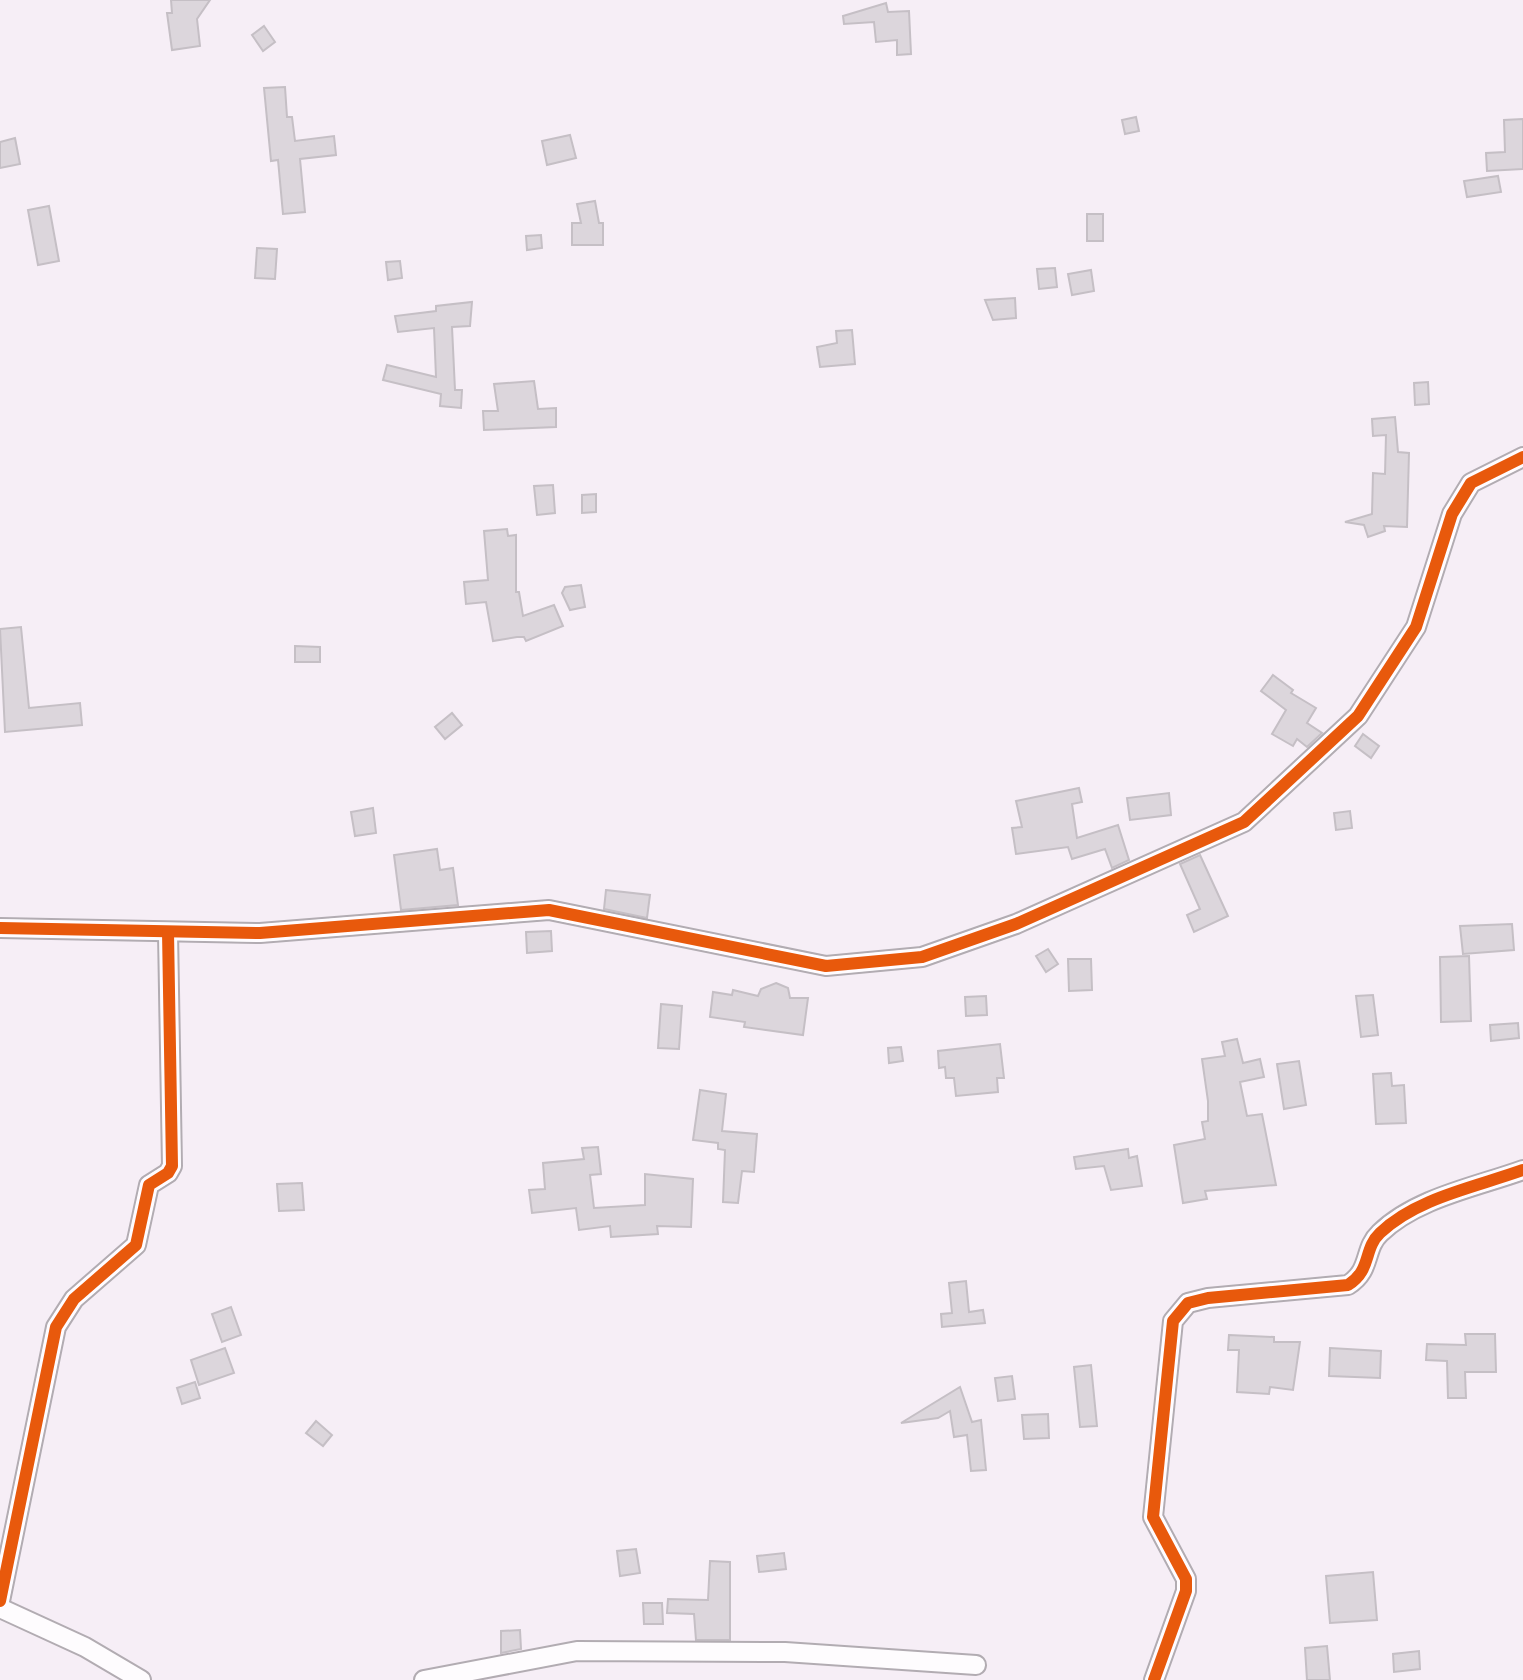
<svg xmlns="http://www.w3.org/2000/svg" width="1523" height="1680" font-family="Commissioner,sans-serif">
  <style>
    .building { fill: #dcd6dc; stroke: #c5bfc5; stroke-width: 2 }
    .lines { fill: none; stroke-linecap: round; stroke-linejoin: round }
    .minor-casing { stroke: #b2acb2; stroke-width: 22 }
    .minor { stroke: #fefcfe; stroke-width: 18 }
    .cycleway-casing { stroke: #fffcff; stroke-width: 17 }
    .cycleway { stroke: #e8590c; stroke-width: 12 }
  </style>
  <rect width="100%" height="100%" fill="#f6eef6"/>
  <g class="building">
    <path d="M171,0h39l-13,19 3,27 -28,4 -5,-37h5z"/>
    <path d="M886,3l2,9 21,-1 2,43 -14,1v-15l-21,2 -2,-20 -30,2 -1,-8z"/>
    <path d="M264,26l11,16 -12,9 -11,-16z"/>
    <path d="M285,87l2,30h5l3,24 39,-5 2,19 -36,4 5,53 -22,2 -5,-54 -7,1 -7,-73z"/>
    <path d="M1136,117l3,14 -14,3 -3,-14z"/>
    <path d="M1523,119v50l-36,2 -1,-18 19,-1 -1,-32z"/>
    <path d="M570,135l6,23 -29,7 -5,-24z"/>
    <path d="M15,138l5,26 -20,4v-26z"/>
    <path d="M1498,176l3,16 -34,5 -3,-16z"/>
    <path d="M595,201l4,22h4v22h-31v-22h9l-4,-19z"/>
    <path d="M49,206l10,55 -21,4 -10,-55z"/>
    <rect x="1087" y="214" width="16" height="27"/>
    <path d="M541,235l1,13 -15,2 -1,-14z"/>
    <path d="M257,248l20,1 -2,30 -20,-1z"/>
    <path d="M400,261l2,17 -14,2 -2,-18z"/>
    <path d="M1055,268l2,19 -18,2 -2,-20z"/>
    <path d="M1091,270l3,21 -22,4 -4,-21z"/>
    <path d="M1015,298l1,20 -23,2 -8,-20z"/>
    <path d="M472,302l-2,24 -18,1 3,63h7l-1,18 -21,-2 1,-12 -58,-14 4,-15 49,12 -2,-49 -36,4 -3,-16 41,-5v-5z"/>
    <path d="M852,330l3,34 -35,3 -3,-20 20,-4 -1,-12z"/>
    <path d="M534,381l4,28 18,-1v19l-72,3 -1,-19h15l-4,-27z"/>
    <path d="M1428,382l1,22 -14,1 -1,-22z"/>
    <path d="M1395,417l3,35 11,1 -2,74 -23,-1 1,5 -17,6 -4,-12 -19,-3 27,-8 1,-41 12,1 1,-39 -13,1 -1,-17z"/>
    <path d="M553,485l2,28 -18,2 -3,-29z"/>
    <path d="M596,494v18l-14,1v-18z"/>
    <path d="M507,529l1,7 8,-1v57h3l4,24 31,-11 9,21 -37,15 -2,-4h-7l-24,4 -7,-39 -20,2 -2,-22 24,-2 -4,-49z"/>
    <path d="M581,585l4,22 -15,3 -8,-17 3,-6z"/>
    <path d="M21,627l8,81 51,-5 2,22 -77,7 -5,-103z"/>
    <path d="M295,646l25,1v15h-25z"/>
    <path d="M1273,675l20,15 -2,3 25,15 -9,15 15,10 -15,14 -10,-8 -4,7 -21,-12 14,-24 -25,-19z"/>
    <path d="M452,713l10,12 -17,14 -10,-12z"/>
    <path d="M1363,734l16,12 -8,12 -16,-12z"/>
    <path d="M1079,788l3,14 -10,2 5,34 41,-13 11,35 -17,8 -7,-19 -33,10 -4,-12 -52,7 -4,-26 10,-1 -6,-26z"/>
    <path d="M1169,793l2,22 -41,5 -3,-22z"/>
    <path d="M373,808l3,25 -21,3 -4,-24z"/>
    <path d="M1350,811l2,17 -16,2 -2,-17z"/>
    <path d="M437,849l3,21 13,-2 5,37 -57,5 -7,-55z"/>
    <path d="M1200,855l28,61 -34,16 -7,-17 13,-6 -20,-45z"/>
    <path d="M606,890l44,5 -3,23 -43,-9z"/>
    <path d="M1512,924l2,26 -51,4 -3,-28z"/>
    <path d="M551,931l1,20 -25,2 -1,-21z"/>
    <path d="M1048,949l10,15 -12,8 -10,-16z"/>
    <path d="M1469,956l2,65 -30,1 -1,-65z"/>
    <path d="M1068,959h23l1,31 -23,1z"/>
    <path d="M776,983l12,5 2,10h18l-5,37 -59,-8 1,-5 -35,-5 3,-25 19,3 1,-5 25,6 3,-7z"/>
    <path d="M1373,995l5,40 -17,2 -5,-41z"/>
    <path d="M986,996l1,19 -21,1 -1,-19z"/>
    <path d="M661,1004l21,2 -3,43 -21,-1z"/>
    <path d="M1518,1023l1,15 -28,3 -1,-16z"/>
    <path d="M1237,1039l6,24 17,-4 4,18 -24,5 7,34 15,-2 14,71 -71,6 2,8 -24,4 -9,-58 31,-6 -3,-17 6,-1v-20l-6,-42 23,-3 -3,-14z"/>
    <path d="M1000,1044l4,34h-7l1,14 -42,4 -2,-18h-8l-1,-11 -6,1 -1,-17z"/>
    <path d="M901,1047l2,14 -14,2 -1,-15z"/>
    <path d="M1299,1061l7,44 -22,4 -7,-45z"/>
    <path d="M1391,1073l1,13 12,-1 2,38 -30,1 -3,-50z"/>
    <path d="M700,1090l26,4 -4,37 35,3 -3,38 -12,-1 -4,32 -15,-1 2,-52 -7,-1v-6l-25,-3z"/>
    <path d="M598,1147l3,27 -11,1 4,33 51,-3v-31l48,5 -2,48 -34,-1 1,8 -47,3 -1,-11 -31,4 -3,-22 -44,5 -3,-23 16,-1 -2,-26 41,-4 -2,-11z"/>
    <path d="M1128,1149l1,9 8,-2 5,30 -31,4 -7,-24 -28,3 -2,-12z"/>
    <path d="M302,1183l2,27 -25,1 -2,-27z"/>
    <path d="M966,1281l3,31 14,-2 2,13 -43,4 -1,-13 11,-1 -3,-30z"/>
    <path d="M231,1307l10,28 -19,7 -10,-28z"/>
    <path d="M1465,1334h30l1,38h-31l1,26h-18l-1,-37 -21,-1 1,-16 39,1z"/>
    <path d="M1229,1335l45,2v5h26l-7,48 -23,-3 -1,7 -32,-2 2,-42h-11z"/>
    <path d="M225,1348l9,25 -35,12 -8,-25z"/>
    <path d="M1330,1348l51,3 -1,27 -51,-2z"/>
    <path d="M1091,1365l6,61 -17,1 -6,-60z"/>
    <path d="M1012,1376l3,23 -17,2 -3,-23z"/>
    <path d="M195,1382l5,16 -18,6 -5,-16z"/>
    <path d="M960,1387l12,35 9,-2 5,50 -15,1 -4,-36 -13,2 -4,-26 -12,7 -37,5z"/>
    <path d="M1048,1414l1,24 -25,1 -2,-24z"/>
    <path d="M316,1421l16,14 -9,11 -17,-13z"/>
    <path d="M636,1549l4,24 -20,3 -3,-25z"/>
    <path d="M784,1553l2,16 -27,3 -2,-16z"/>
    <path d="M710,1561l20,1v78h-34l-2,-26 -27,-1 1,-14 40,1z"/>
    <path d="M1373,1572l4,48 -47,3 -4,-47z"/>
    <path d="M643,1603h19l1,21h-19z"/>
    <path d="M520,1630l1,19 -20,4v-22z"/>
    <path d="M1327,1646l3,34h-23l-2,-32z"/>
    <path d="M1419,1651l1,18 -26,3 -1,-18z"/>
  </g>
  <g class="lines">
    <g class="minor-casing">
      <g id="minor">
        <path d="M0,928l260,5 289,-23 277,56 96,-9 94,-33 228,-102 114,-106 58,-89 36,-113 19,-31 52,-26"/>
        <path d="M0,1601l56,-274 18,-28 62,-54 13,-60 19,-12 4,-7 -4,-234"/>
        <path d="M0,1608l85,39 56,33"/>
        <path d="M424,1680l153,-29 208,1 191,13"/>
        <path d="M1154,1680l32,-89v-12l-33,-62 20,-196 15,-18 20,-5 140,-13c24,-15 15,-36 32,-52 36,-35 96,-46 143,-63"/>
      </g>
    </g>
    <use href="#minor" class="minor"/>
    <g class="cycleway-casing">
      <g id="cycleway">
        <path d="M0,928l260,5 289,-23 277,56 96,-9 94,-33 228,-102 114,-106 58,-89 36,-113 19,-31 52,-26"/>
        <path d="M0,1601l56,-274 18,-28 62,-54 13,-60 19,-12 4,-7 -4,-234"/>
        <path d="M1154,1680l32,-89v-12l-33,-62 20,-196 15,-18 20,-5 140,-13c24,-15 15,-36 32,-52 36,-35 96,-46 143,-63"/>
      </g>
    </g>
    <use href="#cycleway" class="cycleway"/>
  </g>
</svg>
